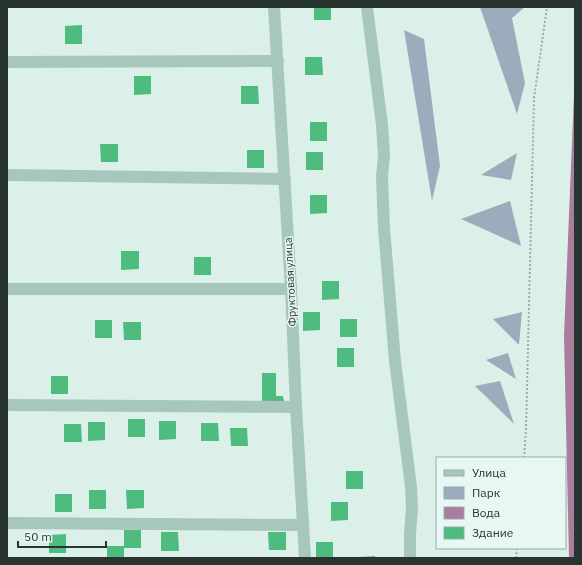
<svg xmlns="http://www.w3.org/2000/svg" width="582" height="565" font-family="'IBM Plex Sans',sans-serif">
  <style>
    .green { fill: #9dacbd }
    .water { fill: #aa7d9f }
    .building { fill: #4dbc7e }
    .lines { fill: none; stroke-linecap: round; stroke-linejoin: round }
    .path { stroke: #93b2a7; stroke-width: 2; stroke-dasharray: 2 2; stroke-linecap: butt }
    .minor { stroke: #a8c7bc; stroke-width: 12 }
    .labels { text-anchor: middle; stroke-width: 3; stroke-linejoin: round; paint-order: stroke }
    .street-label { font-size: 11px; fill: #28342e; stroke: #e7f8f4 }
  </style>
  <rect width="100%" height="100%" fill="#dcf0ea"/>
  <g class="green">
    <path d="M480,7h45l-13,11 13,65 -8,31z"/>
    <path d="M404,30l20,9 16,127 -8,35z"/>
    <path d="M517,153l-6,27 -30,-5z"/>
    <path d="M510,201l11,45 -60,-27z"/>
    <path d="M522,312l-3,33 -26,-26z"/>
    <path d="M508,353l8,26 -30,-19z"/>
    <path d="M500,381l14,43 -39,-38z"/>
  </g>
  <path class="water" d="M575,70v488h-6l-5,-222z"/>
  <g class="building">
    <rect x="314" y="7" width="17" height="13"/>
    <path d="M82,25v19h-17v-18z"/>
    <path d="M305,57h17l1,18h-18z"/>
    <path d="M134,76h17v18l-17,1z"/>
    <path d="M241,86h17l1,18h-18z"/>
    <rect x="310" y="122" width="17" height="19"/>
    <path d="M100,144h18v18h-17z"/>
    <rect x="247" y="150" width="17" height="18"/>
    <rect x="306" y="152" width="17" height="18"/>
    <path d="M310,195h17v18l-17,1z"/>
    <path d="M121,251h18v18l-18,1z"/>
    <rect x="194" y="257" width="17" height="18"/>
    <path d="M322,281h17v18l-17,1z"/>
    <path d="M303,312h17v18l-17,1z"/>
    <rect x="340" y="319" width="17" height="18"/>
    <rect x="95" y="320" width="17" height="18"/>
    <path d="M123,322h18v18h-17z"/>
    <rect x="337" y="348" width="17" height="19"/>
    <path d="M262,373h14v23h7l1,6 -22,1z"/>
    <rect x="51" y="376" width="17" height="18"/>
    <rect x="128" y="419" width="17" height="18"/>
    <path d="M159,421h17v18l-17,1z"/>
    <path d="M88,422h17v18l-17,1z"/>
    <path d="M201,423h17l1,18h-18z"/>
    <path d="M64,424h17l1,18h-18z"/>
    <path d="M230,428h17l1,18h-17z"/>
    <rect x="346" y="471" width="17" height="18"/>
    <rect x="89" y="490" width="17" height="19"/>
    <path d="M126,490h18v18l-17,1z"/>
    <rect x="55" y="494" width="17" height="18"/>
    <path d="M331,502h17v18l-17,1z"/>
    <path d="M124,530h17v18h-17v10h-17v-12h17z"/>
    <path d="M161,532h17l1,19h-18z"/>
    <path d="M268,532h18v18h-17z"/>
    <path d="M66,534v19h-17v-18z"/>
    <rect x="316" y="542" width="17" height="16"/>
    <path d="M375,556v2h-17v-1z"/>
  </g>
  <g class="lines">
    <g class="path">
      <path d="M524,458l2,-28 8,-332 13,-91"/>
      <path d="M516,558l1,-10"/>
    </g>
    <g class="minor">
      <path d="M274,7l17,282 5,118 9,151"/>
      <path d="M367,7l15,118 2,30 -2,22 2,51 11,133 16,126 1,20 -2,27v24"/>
      <path d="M7,62l271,-1"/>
      <path d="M7,175l278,4"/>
      <path d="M7,289h284"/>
      <path d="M7,405l289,2"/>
      <path d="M7,523l296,2"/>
    </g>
  </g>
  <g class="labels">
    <g class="street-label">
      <text transform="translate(290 282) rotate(-93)" y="4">Фруктовая улица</text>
    </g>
  </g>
  <rect width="582" height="565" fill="none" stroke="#28342e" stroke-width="16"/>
  <rect x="436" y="457" width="130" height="92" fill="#e7f8f4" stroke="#9baaa5"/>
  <rect x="444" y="470" width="20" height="6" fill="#a8c7bc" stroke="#9baaa5"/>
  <text x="472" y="477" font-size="12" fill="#28342e">Улица</text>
  <rect x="444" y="487" width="20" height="12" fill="#9dacbd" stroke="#9baaa5"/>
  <text x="472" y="497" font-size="12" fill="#28342e">Парк</text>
  <rect x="444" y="507" width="20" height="12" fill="#aa7d9f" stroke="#9baaa5"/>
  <text x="472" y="517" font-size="12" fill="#28342e">Вода</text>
  <rect x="444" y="527" width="20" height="12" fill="#4dbc7e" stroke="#9baaa5"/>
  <text x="472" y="537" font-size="12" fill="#28342e">Здание</text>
  <path d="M18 541v6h88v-6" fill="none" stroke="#28342e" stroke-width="2"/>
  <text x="24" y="541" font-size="12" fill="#28342e" stroke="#e7f8f4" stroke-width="3" paint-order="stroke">50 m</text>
</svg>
